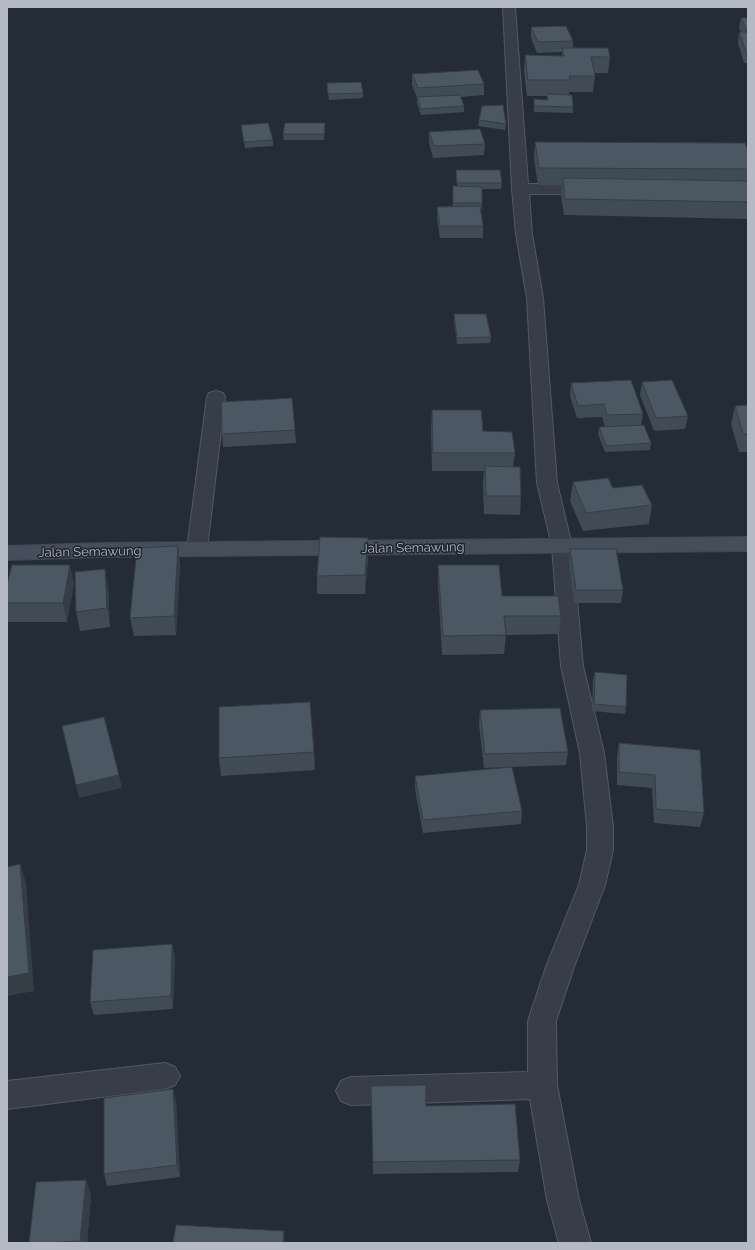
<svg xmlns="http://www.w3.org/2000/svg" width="755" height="1250" font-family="Raleway,sans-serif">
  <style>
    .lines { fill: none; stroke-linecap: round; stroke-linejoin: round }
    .street-casing { stroke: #535964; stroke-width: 2 }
    .secondary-casing { stroke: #414752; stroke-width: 2 }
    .street { fill: #373e49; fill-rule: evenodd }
    .secondary { fill: #464e5c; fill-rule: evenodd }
    .wall { fill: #414b56 }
    .shaded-wall { fill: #353d46 }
    .building { fill: #4c5764; stroke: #353d46 }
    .labels { text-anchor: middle; stroke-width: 3; stroke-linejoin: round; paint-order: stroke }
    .street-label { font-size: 13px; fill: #b3b9c5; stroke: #1d242e }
  </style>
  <rect width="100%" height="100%" fill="#242c38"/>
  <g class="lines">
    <g class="street-casing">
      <g id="street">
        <path d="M503,7h12l13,177h63l5,2 3,3 -3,3 -5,2h-62l3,40 11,64 14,185 15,63 11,120 21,87 9,74v23l-8,35 -31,82 -18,54 1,64 22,115 12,43h-32l-12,-43 -17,-101 -179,6 -10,-4 -5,-10 5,-10 10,-4 177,-5v-51l18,-54 33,-82 8,-35v-23l-7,-74 -19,-87 -9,-120 -15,-63 -10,-185 -11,-64 -4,-45z"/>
        <path d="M216,391l7,2 2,4 -18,152 -3,5 -7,2 -7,-2 -3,-5 20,-152 2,-4z"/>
        <path d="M165,1063l10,4 5,9 -5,9 -10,4 -158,20v-28z"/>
      </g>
    </g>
    <g class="secondary-casing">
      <path id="secondary" d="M748,537v14l-645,6 -96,3v-14l96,-3z"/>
    </g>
    <use href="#street" class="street"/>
    <use href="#secondary" class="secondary"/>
  </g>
  <g class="wall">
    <path d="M741,18h7v45h-4l-6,-20 1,-11h2l-2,-4z"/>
    <path d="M531,27l42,14v7l37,9 -2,16h-14l1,3 -2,16h-24v2l4,13v6l-39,-1v-13l13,1v-4h-20l-3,-25 1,-16 37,1v-4l-25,1 -6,-15z"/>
    <path d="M412,74l72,10v11l-24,2 4,9v6l-43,3 -4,-12v-5l-5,-13z"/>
    <path d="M327,83l36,10v5l-34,2 -2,-11z"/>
    <path d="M479,120l27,4 -1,6 -27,-4z"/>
    <path d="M325,123l-1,17h-40l-1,-6z"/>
    <path d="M241,125l32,15v6l-28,2 -3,-17z"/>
    <path d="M429,132l56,12 -1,11 -51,3 -4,-15z"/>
    <path d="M535,142l213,9v68l-184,-4 -3,-20 1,-10h-24l-4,-26z"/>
    <path d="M456,170l46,13 -1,6h-19v21l-1,-1 2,17v12h-43l-3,-19v-12l16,-1v-20h4z"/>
    <path d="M454,314l37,23 -1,6 -33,1 -3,-23z"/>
    <path d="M642,382l46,34 -3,13 -31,2 -14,-36z"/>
    <path d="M571,383l72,31 -2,11 10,18 -1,7 -45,2 -7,-18 1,-7h6l-3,-10 -25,1 -7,-22z"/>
    <path d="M748,405v47h-9l-8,-28 4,-18z"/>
    <path d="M432,410l51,21 32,22 -2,14 8,29 -1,19 -36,-1 -1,-29 1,-14h-52l-1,-42z"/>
    <path d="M295,430l1,13 -73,4 -1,-13z"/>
    <path d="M573,482l40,6 39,17 -3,19 -66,7 -13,-30z"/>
    <path d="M368,538v19l-3,37h-48v-18z"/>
    <path d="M178,546l2,19 -4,70 -42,1 -4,-18z"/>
    <path d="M570,549l53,41 -2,13h-47l-5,-41z"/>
    <path d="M438,565l64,31 59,20 -2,18 -53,1 -2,19 -62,1 -4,-71z"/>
    <path d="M74,584l-7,38h-60v-37z"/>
    <path d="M108,588l2,39 -30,4 -4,-19z"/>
    <path d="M595,672l31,35 -1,7 -33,-3 1,-32z"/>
    <path d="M480,710l88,42 -2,13 -82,3 -5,-44z"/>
    <path d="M619,743l85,70 -4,14 -46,-4 -2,-35 -35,-3v-29z"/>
    <path d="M314,752l1,18 -94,6 -2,-18z"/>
    <path d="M415,776l107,35 -1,13 -98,9 -8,-44z"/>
    <path d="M172,944l3,13 -2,52 -79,6 -4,-13z"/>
    <path d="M371,1086l55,20 94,54 -2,12 -145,2z"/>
    <path d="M173,1089l3,12 4,76 -73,9 -3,-12z"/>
    <path d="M86,1180l5,16 -4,47h-58z"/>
  </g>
  <g class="shaded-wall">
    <path d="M368,538v19l-3,37v-19z"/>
    <path d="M178,546l2,19 -4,70 -2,-19z"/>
    <path d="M70,565l4,19 -7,38 -4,-19z"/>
    <path d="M105,569l3,19 2,39 -3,-19z"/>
    <path d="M119,775l3,13 -43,10 -3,-13z"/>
    <path d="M20,864l6,19 8,108 -27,5v-19z"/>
    <path d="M172,944l3,13 -2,52 -2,-13z"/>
    <path d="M173,1089l3,12 4,76 -3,-12z"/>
    <path d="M86,1180l5,16 -4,47h-6l-1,-2z"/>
    <path d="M284,1231l1,12h-2z"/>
  </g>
  <g class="building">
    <path d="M741,18h7v12h-1z"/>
    <path d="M566,26l7,15 -35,1 -7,-15z"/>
    <path d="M739,32h9v20h-2z"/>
    <path d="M562,48h46l2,9h-19l4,19h-26l1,4h-42l-3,-25 39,1z"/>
    <path d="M478,70l6,14 -66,4 -6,-14z"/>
    <path d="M361,82l2,11 -35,1 -1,-11z"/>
    <path d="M547,94l25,1 1,12 -39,-1v-7l14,1z"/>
    <path d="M460,95l4,11 -43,3 -4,-12z"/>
    <path d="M503,105l3,19 -27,-4 3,-14z"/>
    <path d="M268,123l5,17 -29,2 -3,-17z"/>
    <path d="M285,123h40l-1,11h-41z"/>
    <path d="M480,129l5,15 -51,2 -5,-14z"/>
    <path d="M535,142l210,1 3,8v18l-209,-1z"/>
    <path d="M456,170h44l2,13h-45z"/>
    <path d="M563,178l185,3v21l-183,-3z"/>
    <path d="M453,186l29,1v16h-29z"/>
    <path d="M480,206l3,20h-43l-3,-19z"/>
    <path d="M454,314h32l5,23 -34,1z"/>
    <path d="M631,380l12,34 -36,1 -3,-11 -26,2 -7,-23z"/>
    <path d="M672,380l16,36 -32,2 -14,-36z"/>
    <path d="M292,398l3,32 -73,4 -1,-32z"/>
    <path d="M748,405v29h-5l-8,-28z"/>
    <path d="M432,410h49l2,21 29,1 3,21h-82z"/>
    <path d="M644,425l7,18 -45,3 -7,-19z"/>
    <path d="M485,466l35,1 1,29h-35z"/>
    <path d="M608,478l5,10 29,-3 10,20 -66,8 -13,-31z"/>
    <path d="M320,537l48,1 -3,37 -48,1z"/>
    <path d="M178,546l-4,70 -44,2 7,-70z"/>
    <path d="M570,549h46l7,41h-47z"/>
    <path d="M12,565h58l-7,38h-56v-18z"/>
    <path d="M438,565h61l3,31h56l3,20h-57l2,19 -63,1z"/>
    <path d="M105,569l2,39 -31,4 -1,-40z"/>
    <path d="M595,672l32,3 -1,32 -32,-3z"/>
    <path d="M310,702l4,50 -95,6v-51z"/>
    <path d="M560,708l8,44 -83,2 -5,-44z"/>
    <path d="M104,717l15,58 -43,10 -14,-59z"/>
    <path d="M619,743l81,7 4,63 -48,-4 -1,-34 -36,-3z"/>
    <path d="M512,767l10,44 -99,9 -8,-44z"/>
    <path d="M20,864l9,109 -22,4v-110z"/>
    <path d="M172,944l-1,52 -81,6 3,-52z"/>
    <path d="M426,1085v21l89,-2 5,56 -147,2 -2,-76z"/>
    <path d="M173,1089l4,76 -73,9v-76z"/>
    <path d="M86,1180l-6,61 -37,2h-14l7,-61z"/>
    <path d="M176,1225l108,6 -1,12h-110z"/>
  </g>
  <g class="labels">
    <g class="street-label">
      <text transform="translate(413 547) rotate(-1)" y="5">Jalan Semawung</text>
      <text transform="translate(90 551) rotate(-1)" y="5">Jalan Semawung</text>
    </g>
  </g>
  <rect width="755" height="1250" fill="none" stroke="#b3b9c5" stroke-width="16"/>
</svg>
